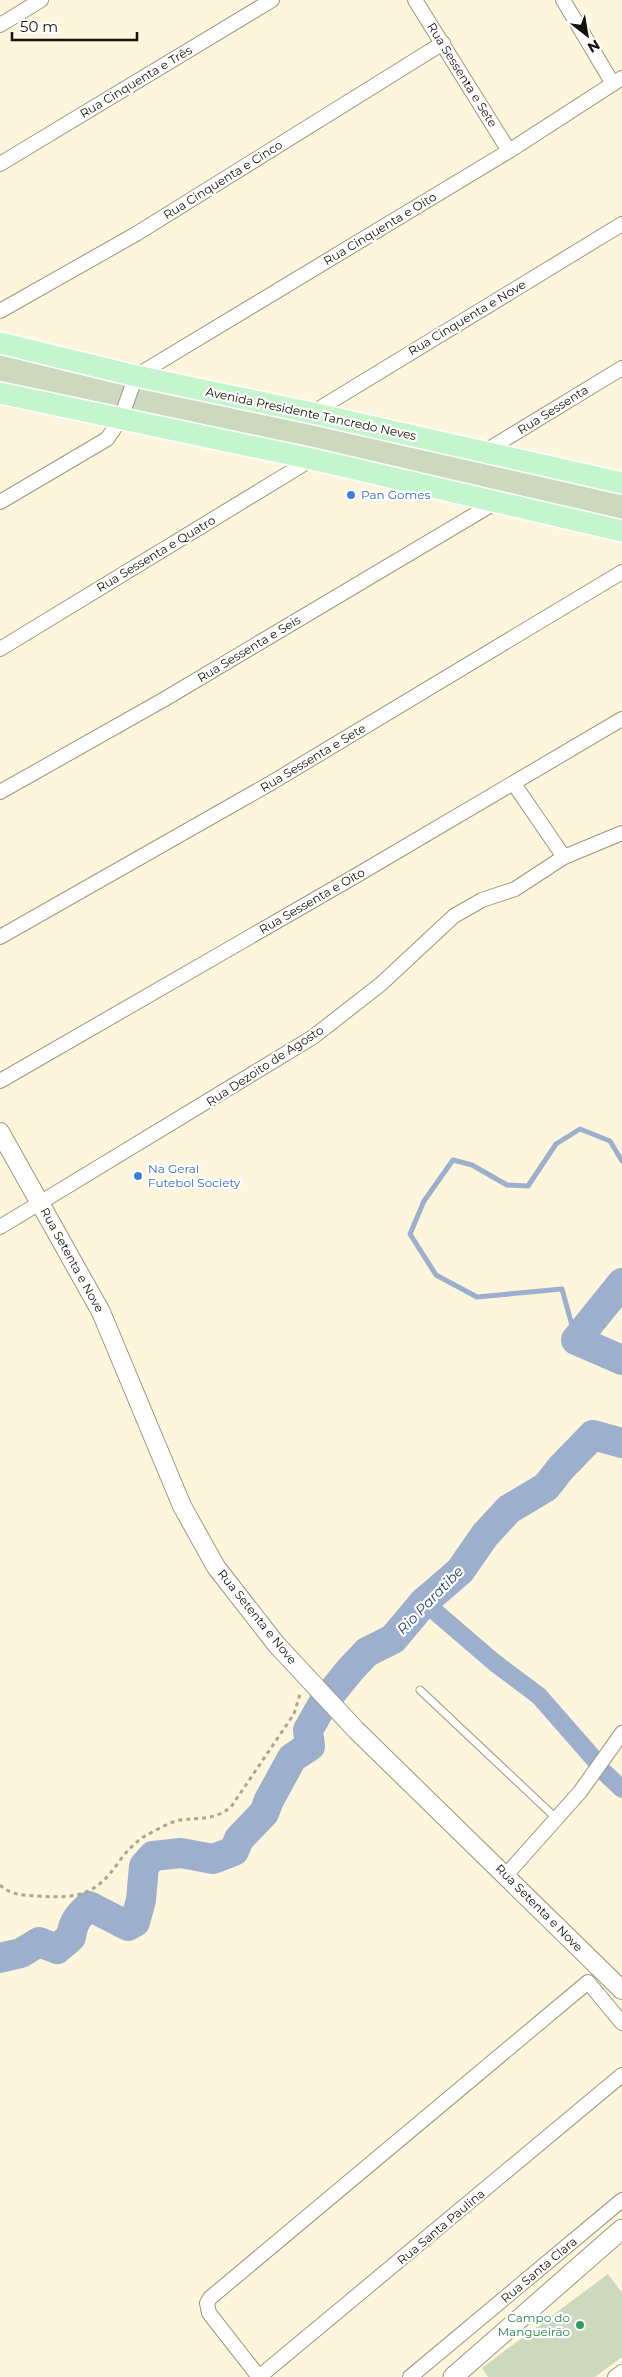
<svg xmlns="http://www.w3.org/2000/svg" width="622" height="2377" font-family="Montserrat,sans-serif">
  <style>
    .green { fill: #ccd9be }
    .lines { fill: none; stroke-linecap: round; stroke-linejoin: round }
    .stream { stroke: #9cafcc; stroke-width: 5 }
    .canal { stroke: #9cafcc; stroke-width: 18 }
    .river { stroke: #9cafcc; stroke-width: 30 }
    .service-casing { stroke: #9e9579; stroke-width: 9 }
    .minor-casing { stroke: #9e9579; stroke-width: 16 }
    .tertiary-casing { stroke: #9e9579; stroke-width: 20 }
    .secondary-casing { stroke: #9e9579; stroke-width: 21 }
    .primary-casing { stroke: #fff; stroke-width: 24 }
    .path { stroke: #aca692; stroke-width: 3; stroke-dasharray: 4 4; stroke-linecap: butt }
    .service { stroke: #fff; stroke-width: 7 }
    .minor { stroke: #fff; stroke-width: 14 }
    .tertiary { stroke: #fff; stroke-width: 18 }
    .secondary { stroke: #fff; stroke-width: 19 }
    .primary { stroke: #c4f5cd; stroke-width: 21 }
    .shop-dot { fill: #3f7fe0; stroke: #fff; stroke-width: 2 }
    .leisure-dot { fill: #2e9e5b; stroke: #fff; stroke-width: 2 }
    .labels { text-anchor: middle; stroke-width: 4.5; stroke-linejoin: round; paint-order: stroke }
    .street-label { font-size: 12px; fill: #151208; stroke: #fff }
    .shop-label { font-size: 12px; fill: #366cbe; stroke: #fff; text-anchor: start }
    .leisure-label { font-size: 12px; fill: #27864d; stroke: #fff; text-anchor: end }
    .water-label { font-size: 14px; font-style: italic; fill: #253f67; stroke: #fff }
  </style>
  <rect width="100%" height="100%" fill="#fdf6dd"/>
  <g class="green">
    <path d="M0,350l622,139v36l-622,-138z"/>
    <path d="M608,2274l14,19v64l-27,20h-107l-6,-9z"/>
  </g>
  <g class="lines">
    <path class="stream" d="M576,1340l-14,-51 -85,8 -41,-22 -26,-41 14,-33 29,-41 19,5 35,20 21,1 28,-42 24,-15 30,12 12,20"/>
    <g class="canal">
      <path d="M424,1602l71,61 44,33 56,64"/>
      <path d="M605,1773l17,16"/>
    </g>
    <g class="river">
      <path d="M622,1283l-46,57 46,20"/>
      <path d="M0,1958l21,-5 18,-11 18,7 14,-12c2,-15 7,-21 18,-31l39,20 7,-4 6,-22 3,-34 9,-10 28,-3 32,6 21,-8 5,-12 25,-26 5,-13 23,-42 18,-12 -2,-16 16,-28 26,-32 17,-18 26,-13 31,-37 36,-31 25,-36 24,-26 37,-22 15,-19 32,-33 29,8"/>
    </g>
    <g class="service-casing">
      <path id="service" d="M420,1690l137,129"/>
    </g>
    <g class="minor-casing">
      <g id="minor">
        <path d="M415,0l94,151"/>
        <path d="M563,0l50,84"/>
        <path d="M0,25l41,-25"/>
        <path d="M0,164l272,-164"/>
        <path d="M0,311l136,-77 307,-191"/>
        <path d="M312,413l310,-189"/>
        <path d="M484,452l138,-84"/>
        <path d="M0,502l107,-63 13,-19 16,-44 373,-225 113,-73"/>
        <path d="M0,649l312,-190"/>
        <path d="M514,784l50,73"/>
        <path d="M0,792l163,-92 333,-198"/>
        <path d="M0,937l271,-154 351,-211"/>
        <path d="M0,1081l352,-203 270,-159"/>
        <path d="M0,1227l313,-190 68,-53 73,-68 28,-16 33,-11 49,-32 58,-24"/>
        <path d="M506,1875l74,-83 42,-59"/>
        <path d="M259,2377l-50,-64 -2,-10 3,-5 378,-316 34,41"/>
        <path d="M259,2377l363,-302"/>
        <path d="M410,2377l212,-177"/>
        <path d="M615,2377l7,-5"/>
      </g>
    </g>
    <g class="tertiary-casing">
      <path id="tertiary" d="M0,1132l101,180 81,194 34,61 60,77 80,86 266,260"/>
    </g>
    <g class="secondary-casing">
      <path id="secondary" d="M453,2377l169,-148"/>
    </g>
    <g class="primary-casing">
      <g id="primary">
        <path d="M0,343l136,33 176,37 310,70"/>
        <path d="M0,393l312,66 310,72"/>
      </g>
    </g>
    <path class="path" d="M0,1885c12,11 24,10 39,11 38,3 57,-1 79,-33 8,-11 16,-20 27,-27 10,-5 24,-14 35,-16 21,-3 33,1 51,-13l63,-93 6,-20"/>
    <use href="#service" class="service"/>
    <use href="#minor" class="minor"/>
    <use href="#tertiary" class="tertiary"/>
    <use href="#secondary" class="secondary"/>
    <use href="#primary" class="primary"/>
  </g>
  <g class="shop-dot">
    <circle cx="351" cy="495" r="5"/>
    <circle cx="138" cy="1176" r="5"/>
  </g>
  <circle class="leisure-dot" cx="580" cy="2325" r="5"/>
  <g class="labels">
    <g class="street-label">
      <text transform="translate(462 75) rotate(58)" y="4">Rua Sessenta e Sete</text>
      <text transform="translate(136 82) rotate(-31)" y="4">Rua Cinquenta e Três</text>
      <text transform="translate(223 180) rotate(-32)" y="4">Rua Cinquenta e Cinco</text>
      <text transform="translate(380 229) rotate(-31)" y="4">Rua Cinquenta e Oito</text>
      <text transform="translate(467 318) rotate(-31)" y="4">Rua Cinquenta e Nove</text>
      <text transform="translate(553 410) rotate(-32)" y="4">Rua Sessenta</text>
      <text transform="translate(311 414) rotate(12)" y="4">Avenida Presidente Tancredo Neves</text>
      <text transform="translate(156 554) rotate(-31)" y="4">Rua Sessenta e Quatro</text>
      <text transform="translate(249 649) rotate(-31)" y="4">Rua Sessenta e Seis</text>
      <text transform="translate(313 758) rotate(-31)" y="4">Rua Sessenta e Sete</text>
      <text transform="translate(312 901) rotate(-30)" y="4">Rua Sessenta e Oito</text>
      <text transform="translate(265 1066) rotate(-33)" y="4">Rua Dezoito de Agosto</text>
      <text transform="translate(72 1260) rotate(61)" y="4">Rua Setenta e Nove</text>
      <text transform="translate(257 1617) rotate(51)" y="4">Rua Setenta e Nove</text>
      <text transform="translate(539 1908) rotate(45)" y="4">Rua Setenta e Nove</text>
      <text transform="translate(441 2227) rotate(-40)" y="4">Rua Santa Paulina</text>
      <text transform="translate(539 2270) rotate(-40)" y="4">Rua Santa Clara</text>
    </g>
    <g class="shop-label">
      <text x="361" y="499">Pan Gomes</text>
      <text x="148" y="1173">Na Geral<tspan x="148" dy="14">Futebol Society</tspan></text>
    </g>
    <g class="leisure-label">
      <text x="570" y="2322">Campo do<tspan x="570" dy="14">Mangueirão</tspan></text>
    </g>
    <g class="water-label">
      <text transform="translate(430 1600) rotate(-46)" y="5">Rio Paratibe</text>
    </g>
  </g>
  <g transform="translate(587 35) rotate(149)" stroke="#ffffff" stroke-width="4" paint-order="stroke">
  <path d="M0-4L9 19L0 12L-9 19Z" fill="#151208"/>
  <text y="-8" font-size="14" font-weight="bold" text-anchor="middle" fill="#151208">N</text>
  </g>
  <path d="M12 32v8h125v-8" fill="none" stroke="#151208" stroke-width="2.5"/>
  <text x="20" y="32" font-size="15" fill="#151208" stroke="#ffffff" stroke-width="4" paint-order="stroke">50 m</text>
</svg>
